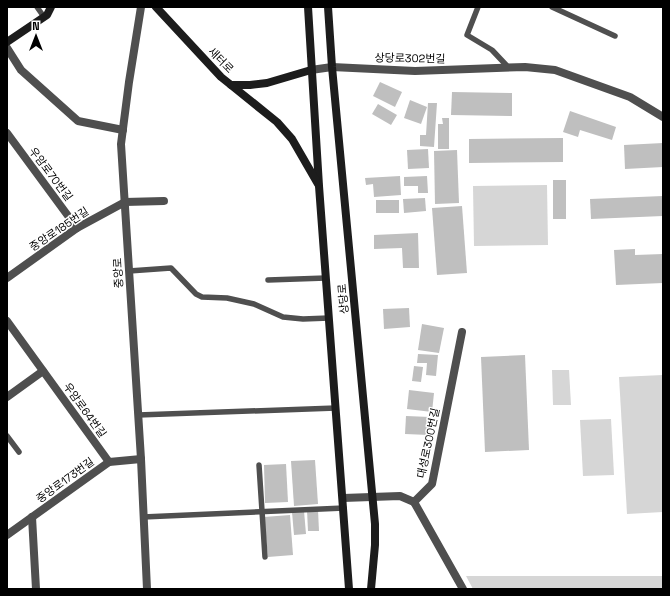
<svg xmlns="http://www.w3.org/2000/svg" width="670" height="596" font-family="'Space Grotesk','Noto Sans KR',sans-serif">
  <style>
    .green { fill: #d6d6d6 }
    .building { fill: #bfbfbf }
    .lines { fill: none; stroke-linecap: round; stroke-linejoin: round }
    .lane { stroke: #4f4f4f; stroke-width: 5.5 }
    .street { stroke: #4f4f4f; stroke-width: 8 }
    .secondary { stroke: #1c1c1c; stroke-width: 8 }
    .labels { text-anchor: middle; stroke-width: 3; stroke-linejoin: round; paint-order: stroke }
    .street-label { font-size: 11px; fill: #000; stroke: #fff }
  </style>
  <rect width="100%" height="100%" fill="#fff"/>
  <g class="green">
    <path d="M547,185l1,60 -74,1 -1,-60z"/>
    <path d="M552,370h17l2,35h-18z"/>
    <path d="M663,375v137l-36,2 -8,-137z"/>
    <path d="M611,419l3,56 -31,1 -3,-56z"/>
    <path d="M466,576h197v13h-190z"/>
  </g>
  <g class="building">
    <path d="M380,82l22,10 -7,15 -22,-11z"/>
    <path d="M452,92l60,1v23l-61,-1z"/>
    <path d="M410,100l17,7 -6,17 -17,-6z"/>
    <path d="M428,103h9l-3,44 -14,-1v-11h6z"/>
    <path d="M378,104l19,11 -6,10 -19,-11z"/>
    <path d="M570,111l46,16 -4,13 -32,-10 -2,7 -15,-5z"/>
    <path d="M442,118h7v31h-11v-25h5z"/>
    <path d="M563,138v24l-94,1v-24z"/>
    <path d="M663,143v24l-38,2 -1,-24z"/>
    <path d="M428,149l1,19 -21,1 -1,-19z"/>
    <path d="M457,150l2,53 -24,1 -1,-53z"/>
    <path d="M400,176l1,19 -27,2 -1,-13 -7,1 -1,-7z"/>
    <path d="M427,176l1,17h-10v-7h-14v-9z"/>
    <rect x="553" y="180" width="13" height="39"/>
    <path d="M663,196v20l-72,3 -1,-20z"/>
    <path d="M425,198l1,13 -22,2 -1,-14z"/>
    <rect x="376" y="200" width="23" height="13"/>
    <path d="M462,206l5,67 -30,2 -5,-67z"/>
    <path d="M418,233l1,35h-16l-1,-20 -28,1v-14z"/>
    <path d="M635,249v6l28,-1v29l-47,2 -2,-35z"/>
    <path d="M409,308l1,19 -26,2 -1,-20z"/>
    <path d="M422,324l22,4 -5,25 -21,-3z"/>
    <path d="M418,354l20,1 -2,21 -10,-1 1,-12h-10z"/>
    <path d="M525,355l4,95 -44,2 -4,-95z"/>
    <path d="M414,366l9,1 -2,15 -9,-1z"/>
    <path d="M409,390l25,3 -2,19 -25,-3z"/>
    <path d="M406,416l24,1 -1,18 -24,-1z"/>
    <path d="M315,460l3,44 -24,2 -3,-45z"/>
    <path d="M286,464l2,38 -23,1 -1,-38z"/>
    <path d="M307,510h11l1,21h-11z"/>
    <path d="M304,511l2,23 -12,1 -2,-23z"/>
    <path d="M290,515l3,40 -25,2 -4,-40z"/>
  </g>
  <g class="lines">
    <g class="lane">
      <path d="M37,7l7,10"/>
      <path d="M478,7l-11,28 25,15 17,18"/>
      <path d="M552,7l63,29"/>
      <path d="M129,271l42,-3 25,26 6,3 25,1 27,6 29,13 20,2 26,-1"/>
      <path d="M268,280l58,-2"/>
      <path d="M138,415l198,-7"/>
      <path d="M7,436l12,16"/>
      <path d="M259,465l6,92"/>
      <path d="M143,517l201,-9"/>
    </g>
    <g class="street">
      <path d="M141,7l-12,75 -8,62 20,315 6,130"/>
      <path d="M7,48l14,22 57,51 45,9"/>
      <path d="M311,70l21,-3 83,4 110,-4 30,3 75,27 33,20"/>
      <path d="M7,133l70,95"/>
      <path d="M7,278l70,-50 48,-26 39,-1"/>
      <path d="M7,321l102,141"/>
      <path d="M462,332l-30,152 -18,18 49,87"/>
      <path d="M7,397l36,-26"/>
      <path d="M343,498l57,-2 14,6"/>
      <path d="M32,517l4,72"/>
      <path d="M7,535l102,-73 32,-3"/>
    </g>
    <g class="secondary">
      <path d="M156,7l65,70 10,8h19l17,-2 44,-13"/>
      <path d="M308,7l11,179 30,403"/>
      <path d="M328,7l4,60 43,457v21l-4,44"/>
      <path d="M7,42l40,-27 4,-8"/>
      <path d="M231,85l46,37 15,17 26,45"/>
    </g>
  </g>
  <g class="labels">
    <g class="street-label">
      <text transform="translate(410 58) rotate(1)" y="4">상당로302번길</text>
      <text transform="translate(221 60) rotate(45)" y="4">새터로</text>
      <text transform="translate(51 174) rotate(53)" y="4">우암로70번길</text>
      <text transform="translate(59 229) rotate(-34)" y="4">중앙로185번길</text>
      <text transform="translate(118 273) rotate(-93)" y="4">중앙로</text>
      <text transform="translate(343 299) rotate(-95)" y="4">상당로</text>
      <text transform="translate(85 410) rotate(54)" y="4">우암로64번길</text>
      <text transform="translate(428 443) rotate(-78)" y="4">대성로300번길</text>
      <text transform="translate(65 480) rotate(-36)" y="4">중앙로173번길</text>
    </g>
  </g>
  <rect width="670" height="596" fill="none" stroke="#000000" stroke-width="16"/>
  <g transform="translate(36 36)" stroke="#ffffff" stroke-width="3" paint-order="stroke">
  <path d="M0-3L7 15L0 10L-7 15Z" fill="#000000"/>
  <text y="-6" font-size="11" font-weight="bold" text-anchor="middle" fill="#000000">N</text>
  </g>
</svg>
